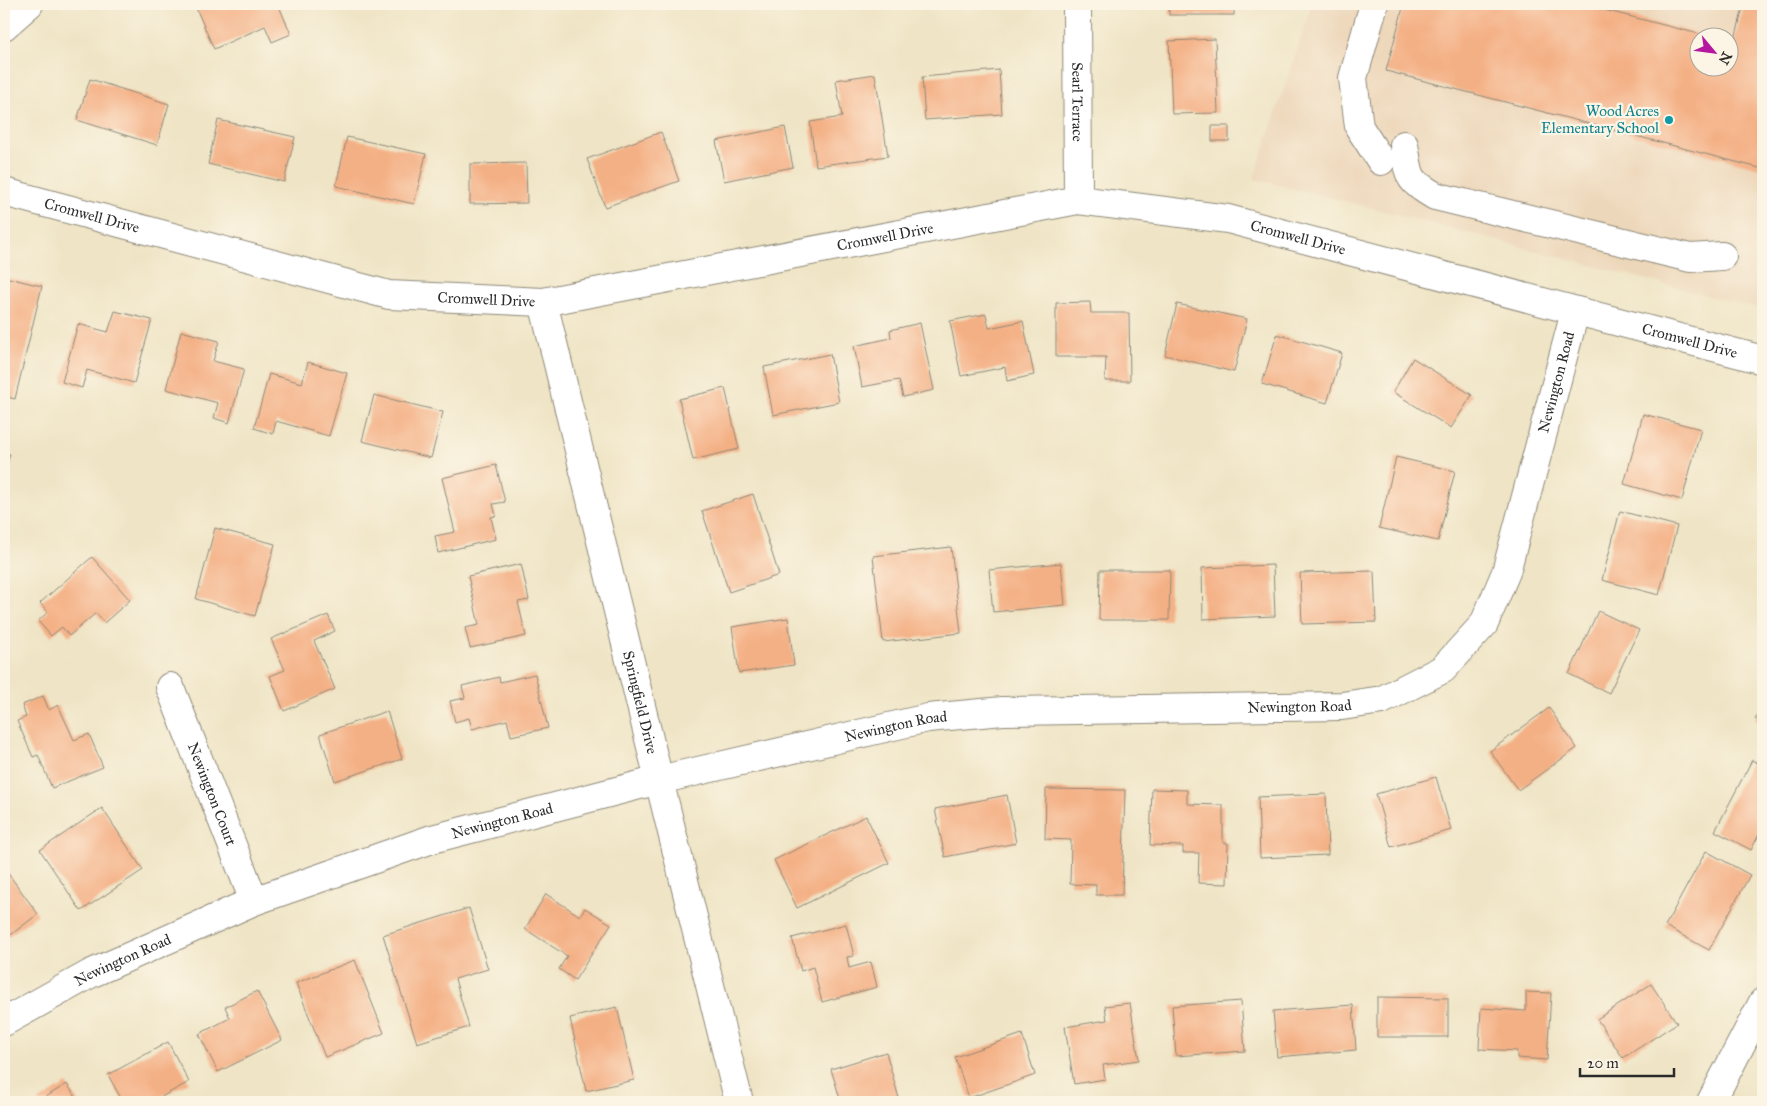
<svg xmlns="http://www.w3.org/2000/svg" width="1767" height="1106" font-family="'IM FELL Great Primer',serif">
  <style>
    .built { fill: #edd7ba; fill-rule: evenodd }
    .building { fill: #f4b085 }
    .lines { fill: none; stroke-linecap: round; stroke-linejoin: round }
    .minor-casing { stroke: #8d8878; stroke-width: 30 }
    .minor { stroke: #fff; stroke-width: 28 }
    .culture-dot { fill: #0f9aa8; stroke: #fcf5e5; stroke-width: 2 }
    .labels { text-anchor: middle; stroke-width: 4.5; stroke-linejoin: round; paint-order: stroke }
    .street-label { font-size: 15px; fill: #2b2b2b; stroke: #fcf5e5 }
    .culture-label { font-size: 15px; fill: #0d838f; stroke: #fcf5e5; text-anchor: end }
  </style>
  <rect width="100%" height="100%" fill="#fcf5e5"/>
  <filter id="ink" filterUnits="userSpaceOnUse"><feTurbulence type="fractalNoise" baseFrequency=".02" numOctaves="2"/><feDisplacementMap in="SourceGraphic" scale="10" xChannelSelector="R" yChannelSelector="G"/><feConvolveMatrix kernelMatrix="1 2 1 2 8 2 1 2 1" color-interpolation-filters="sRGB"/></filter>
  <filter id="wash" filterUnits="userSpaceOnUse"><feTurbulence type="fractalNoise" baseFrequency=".0096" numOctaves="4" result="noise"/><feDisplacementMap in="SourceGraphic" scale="20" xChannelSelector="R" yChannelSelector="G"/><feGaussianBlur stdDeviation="1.12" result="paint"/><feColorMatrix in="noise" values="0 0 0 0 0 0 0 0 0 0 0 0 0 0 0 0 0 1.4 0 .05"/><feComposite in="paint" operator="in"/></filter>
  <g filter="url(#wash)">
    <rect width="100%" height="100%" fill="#efe4c5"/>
    <path class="built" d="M1312,4h451v306l-410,-107 -99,-24zM1700,38h30v30h-30z"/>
    <g id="blocks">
      <g class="building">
        <path d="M205,4h73l13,30 -19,8 -7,-16 -51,23 -18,-41z"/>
        <rect x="1169" y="4" width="65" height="11"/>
        <path d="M1404,4h177l130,33 -11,1v30h30v-26l4,1 10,-39h19v165l-377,-98z"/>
        <path d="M1215,39l3,74 -46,1 -3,-73z"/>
        <path d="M999,70l3,44 -77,6 -3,-43z"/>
        <path d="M875,74l13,82 -72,10 -6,-44 32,-5 -6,-37z"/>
        <path d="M90,79l79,25 -12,41 -80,-25z"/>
        <path d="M218,120l77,17 -11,45 -76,-18z"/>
        <rect x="1212" y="126" width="17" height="15"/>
        <path d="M785,127l8,40 -69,14 -8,-40z"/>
        <path d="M661,132l18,49 -74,26 -18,-48z"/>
        <path d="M347,137l79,17 -12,50 -78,-18z"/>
        <path d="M526,163l1,40 -57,1v-40z"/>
        <path d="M4,277l38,9 -27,113 -11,-3z"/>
        <path d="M1090,302l1,11h38l1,68h-25l1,-24h-50v-54z"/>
        <path d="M1177,304l70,15 -13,53 -69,-17z"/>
        <path d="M115,311l37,9 -18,63 -47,-13 -5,18 -20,-6 16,-58 30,8z"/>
        <path d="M986,314l3,14 34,-7 11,54 -27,6 -2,-14 -44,9 -11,-55z"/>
        <path d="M920,323l14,67 -31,7 -4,-17 -37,7 -8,-41 37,-8 -1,-8z"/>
        <path d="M181,331l38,10 -6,20 31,8 -15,54 -15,-5 4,-15 -52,-14z"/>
        <path d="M1277,334l65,19 -15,50 -65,-19z"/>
        <path d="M830,354l9,48 -66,13 -9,-48z"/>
        <path d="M1413,358l59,37 -21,33 -58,-36z"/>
        <path d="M308,362l39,11 -18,63 -53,-15 -3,13 -19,-6 15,-54 33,9z"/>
        <path d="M725,388l14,61 -46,11 -14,-61z"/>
        <path d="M374,395l69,17 -12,46 -69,-17z"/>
        <path d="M1643,414l58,15 -19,71 -58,-16z"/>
        <path d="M4,453l6,1 -6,22z"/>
        <path d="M1396,457l59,14 -17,70 -59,-13z"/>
        <path d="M496,465l9,37 -12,2 3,12 -5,1 5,22 -58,14 -3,-17 20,-4 -13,-54z"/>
        <path d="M753,494l26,81 -50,17 -27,-81z"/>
        <path d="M1620,511l57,15 -18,69 -57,-15z"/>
        <path d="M215,528l60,16 -20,72 -59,-17z"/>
        <path d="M951,547l10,86 -78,9 -10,-86z"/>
        <path d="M92,557l38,43 -26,23 -8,-10 -27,23 -7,-9 -11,9 -13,-15 10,-9 -8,-9z"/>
        <path d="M1061,563l4,42 -72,7 -4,-42z"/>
        <path d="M521,564l8,36 -11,2 8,34 -56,12 -5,-20 14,-3 -11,-49z"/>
        <path d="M1273,565l2,51 -72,3 -1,-51z"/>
        <path d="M1100,570h70l-1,50h-70z"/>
        <path d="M1374,571l2,51 -74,2 -2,-51z"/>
        <path d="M1598,611l41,19 -30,63 -40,-19z"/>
        <path d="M328,615l7,16 -21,10 21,48 -51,22 -14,-35 15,-6 -14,-31z"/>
        <path d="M788,618l6,47 -55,8 -7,-46z"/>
        <path d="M535,674l13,54 -37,8 -4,-16 -35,9 -3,-11 -14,4 -5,-21 15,-3 -3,-12 37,-9 1,5z"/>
        <path d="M43,696l6,14 9,-5 16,35 15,-6 14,33 -51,21 -14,-33 -5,2 -16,-36 9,-4 -4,-12z"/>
        <path d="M1763,705v18l-8,-4z"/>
        <path d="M1549,708l28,40 -59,42 -28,-39z"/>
        <path d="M387,711l15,48 -67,22 -15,-47z"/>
        <path d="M1752,760l11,6v61l-12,23 -36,-19z"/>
        <path d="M1436,777l15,53 -60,17 -15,-53z"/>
        <path d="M1046,789l79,1 -3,105h-26v-10l-26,-1 1,-44 -26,-1z"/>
        <path d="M1152,789l35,1v14l36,1v38h5l-1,41 -29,-1 1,-30h-16v-7l-33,-1z"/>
        <path d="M1326,794l2,61 -68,3 -2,-61z"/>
        <path d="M1007,795l9,48 -71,14 -10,-48z"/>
        <path d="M102,808l41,62 -62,41 -41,-61z"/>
        <path d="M866,816l23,47 -92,45 -23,-48z"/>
        <path d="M1706,851l44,24 -41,75 -44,-24z"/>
        <path d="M4,868l34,46 -34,26z"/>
        <path d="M546,894l34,22 5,-8 26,16 -36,56 -16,-11 8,-13 -42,-27z"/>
        <path d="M469,908l19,61 -33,10 14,48 -52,16 -34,-108z"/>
        <path d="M846,924l8,32 -7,1 2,11 22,-6 6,25 -55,15 -9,-35 -12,4 -9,-33z"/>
        <path d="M355,960l29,73 -59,24 -29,-74z"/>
        <path d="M1651,984l26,39 -54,35 -26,-39z"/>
        <path d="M257,991l25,49 -64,32 -19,-38 31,-16 -5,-11z"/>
        <path d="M1526,992l25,1 -4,67 -30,-2v-7l-38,-2 2,-41 45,3z"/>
        <path d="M1377,997l71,1v39h-71z"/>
        <path d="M1241,1001l4,50 -69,5 -4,-50z"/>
        <path d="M1130,1003l9,57 -36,5 2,14 -31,5 -9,-57 42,-7 -2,-14z"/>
        <path d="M1353,1005l3,45 -79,7 -4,-46z"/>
        <path d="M617,1007l17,73 -48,11 -16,-73z"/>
        <path d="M1022,1034l13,41 -66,23 -14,-41z"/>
        <path d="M168,1042l21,40 -37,20h-29l-15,-27z"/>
        <path d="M886,1052l14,50h-59l-10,-33z"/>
        <path d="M67,1084l12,18h-42z"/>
      </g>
    </g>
  </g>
  <g filter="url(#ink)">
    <use href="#blocks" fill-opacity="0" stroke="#8d8878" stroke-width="1"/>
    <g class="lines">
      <g class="minor-casing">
        <g id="minor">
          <path id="s1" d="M1077,4l1,196"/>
          <path d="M1374,4l-21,74 6,49 22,34"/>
          <path d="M4,26l25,-22"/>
          <path d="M1404,145c6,32 2,34 31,51l255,62 32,-2"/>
          <path id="s2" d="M4,192l385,103 154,7 535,-102 150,19 535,141"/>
          <path id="s3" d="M543,302l116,478 80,322"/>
          <path id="s4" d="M170,687l84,214"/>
          <path id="s5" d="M4,1022l86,-48 164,-73 178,-62 227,-59 269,-62 75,-7 339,-5 40,-6 61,-31 41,-45 22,-52 69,-260"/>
          <path d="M1711,1102l52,-100"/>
        </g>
      </g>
      <use href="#minor" class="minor"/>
    </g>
  </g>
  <circle class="culture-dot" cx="1669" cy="120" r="5"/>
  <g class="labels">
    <g class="street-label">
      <text dy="5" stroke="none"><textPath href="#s1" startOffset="98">Searl Terrace</textPath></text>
      <text dy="5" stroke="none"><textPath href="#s2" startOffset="91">Cromwell Drive</textPath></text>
      <text dy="5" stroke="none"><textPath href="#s2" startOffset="901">Cromwell Drive</textPath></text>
      <text dy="5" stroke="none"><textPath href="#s2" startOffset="1321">Cromwell Drive</textPath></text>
      <text dy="5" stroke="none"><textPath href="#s2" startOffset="496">Cromwell Drive</textPath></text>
      <text dy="5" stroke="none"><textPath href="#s2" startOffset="1726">Cromwell Drive</textPath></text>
      <text dy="5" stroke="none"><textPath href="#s5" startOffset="1814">Newington Road</textPath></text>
      <text dy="5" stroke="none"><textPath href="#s3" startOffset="412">Springfield Drive</textPath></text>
      <text dy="5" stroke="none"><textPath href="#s5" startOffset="1349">Newington Road</textPath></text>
      <text dy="5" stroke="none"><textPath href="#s5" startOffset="944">Newington Road</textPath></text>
      <text dy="5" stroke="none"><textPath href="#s4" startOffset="115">Newington Court</textPath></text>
      <text dy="5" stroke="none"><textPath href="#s5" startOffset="539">Newington Road</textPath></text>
      <text dy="5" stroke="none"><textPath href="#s5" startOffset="134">Newington Road</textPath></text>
    </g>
    <g class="culture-label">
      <text x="1659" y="116">Wood Acres<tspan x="1659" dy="17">Elementary School</tspan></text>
    </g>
  </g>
  <rect width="1767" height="1106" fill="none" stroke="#fcf5e5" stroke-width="20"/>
  <g transform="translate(1714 52) rotate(119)"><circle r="24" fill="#fcf5e5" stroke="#a8a49b"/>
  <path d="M0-4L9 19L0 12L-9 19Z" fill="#b5179e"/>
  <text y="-8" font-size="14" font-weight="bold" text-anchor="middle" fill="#2b2b2b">N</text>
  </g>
  <path d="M1580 1068v8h94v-8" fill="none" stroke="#2b2b2b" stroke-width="2.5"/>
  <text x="1587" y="1068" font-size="15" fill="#2b2b2b" stroke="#fcf5e5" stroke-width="4" paint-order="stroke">20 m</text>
</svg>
